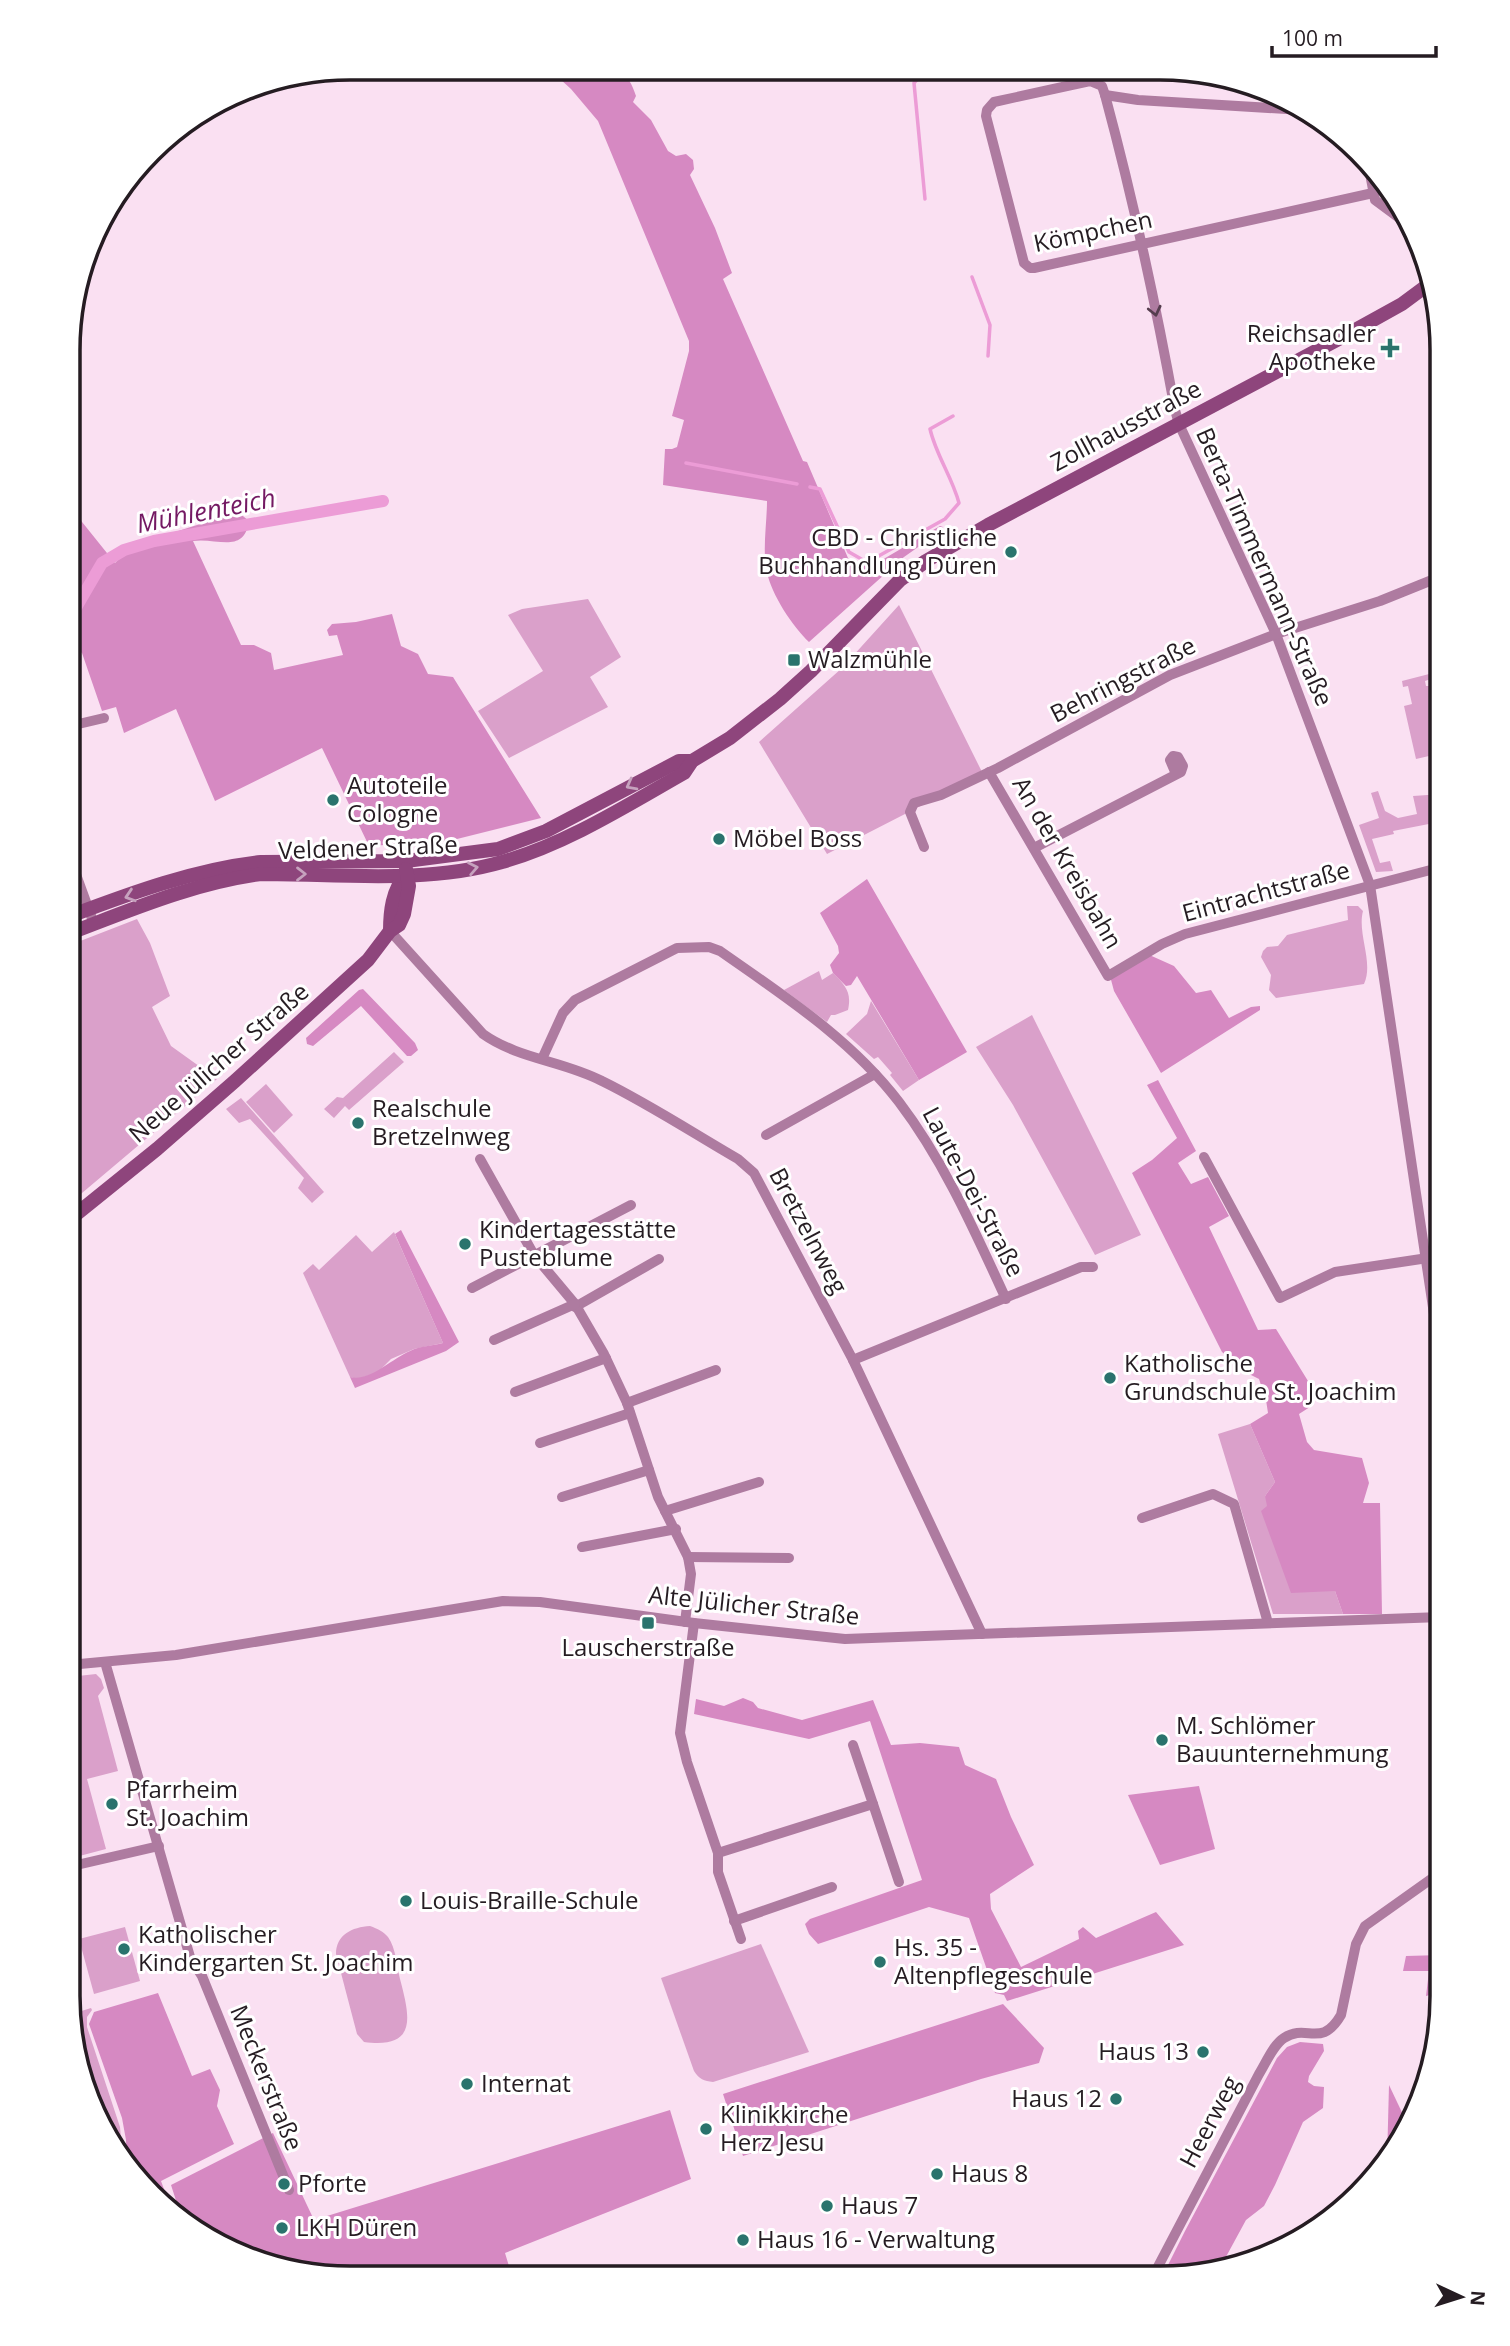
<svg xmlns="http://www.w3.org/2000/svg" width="1510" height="2346" font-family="'Open Sans',sans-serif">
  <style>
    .green { fill: #daa0ca }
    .forest { fill: #d689c2 }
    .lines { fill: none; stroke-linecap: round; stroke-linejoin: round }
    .stream { stroke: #ec9cd6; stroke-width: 3.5 }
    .canal { stroke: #ec9cd6; stroke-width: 12 }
    .street { stroke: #ae7ba0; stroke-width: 10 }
    .secondary { stroke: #8e457c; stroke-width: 14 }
    .oneway { stroke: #553d4e }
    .oneway2 { stroke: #c6a2be }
    .poi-dot { fill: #2a736d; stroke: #fff; stroke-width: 2.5 }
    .labels { text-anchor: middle; stroke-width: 6; stroke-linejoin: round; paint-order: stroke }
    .street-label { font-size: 24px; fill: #251c22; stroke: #fff }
    .poi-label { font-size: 24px; fill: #251c22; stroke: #fff; text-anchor: start }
    .water-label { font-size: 26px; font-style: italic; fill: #741963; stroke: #fff }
    .rim { fill: none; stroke: #251c22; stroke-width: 3.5 }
  </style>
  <rect width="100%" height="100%" fill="#fae0f2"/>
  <g class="green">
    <path d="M588,599l33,58 -31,20 18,30 -99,51 -31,-47 65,-40 -35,-56 14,-6z"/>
    <path d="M899,605l84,169 -156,80 -68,-112 83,-74z"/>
    <path d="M1433,673l1,5 -9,3 1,5h4l3,15 9,-1v53l-26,6 -12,-53 8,-2 -4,-18 -5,1 -1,-6z"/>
    <path d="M1378,791l7,20 13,7 19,-4 -4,-18 29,-2v35l-3,-7 -46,9 1,3 -22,5 8,24 10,-2 3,10 -17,1 -17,-47 20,-7 -8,-25z"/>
    <path d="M1347,906h11l5,5c-6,23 11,51 1,73l-88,14 -7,-8 2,-15 -10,-18 2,-6 4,-4 11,-1 9,-11 61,-15z"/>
    <path d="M137,919l13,24 20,53 -18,11 19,39 46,33 -148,125 1,-259z"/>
    <path d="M819,971l3,9 11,-7c12,12 19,19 15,37l-13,5h-4l-4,7 -43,-32z"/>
    <path d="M871,1001l48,79 -16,11 -13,-16 2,-2 -14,-16 -4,2 -28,-25 21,-20z"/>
    <path d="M1032,1015l109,220 -46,20 -82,-150 -37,-58z"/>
    <path d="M394,1052l10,10 -55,48 -4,-4 -11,12 -10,-9 13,-12 6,1z"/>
    <path d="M266,1084l27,31 -19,18 -28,-31z"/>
    <path d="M241,1098l83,94 -12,11 -14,-15 6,-10 -54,-59 -11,4 -13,-14z"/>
    <path d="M394,1232l49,111 -29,6 -23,10 -14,14 -20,6 -7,-2 -47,-104 10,-9 6,6 37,-35 16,17z"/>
    <path d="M1250,1424l25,58 -10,14 70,95 8,23h-70l-55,-180z"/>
    <path d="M96,1674l5,5 3,9 -6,8 20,75 -31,8 19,70 -38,10v-38h3v-9l6,-7 -4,-6 5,-10 -1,-5 -8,-4v-103z"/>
    <path d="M370,1926c8,3 13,5 18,11 8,11 9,30 12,42 10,38 18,70 -36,63l-7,-8 -21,-80c0,-19 16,-27 34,-28z"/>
    <path d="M125,1927l15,54 -46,13 -15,-55z"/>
    <path d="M761,1944l48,108 -96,30c-9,-1 -14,-3 -19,-11l-33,-93z"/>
    <path d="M91,2008l1,2 -5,7v10l33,100 3,34 -33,-57 -18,-90z"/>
  </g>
  <g class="forest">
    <path d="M549,69h69c10,7 14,15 18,27l-3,6 18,18 17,31 8,5 10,-2 7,6 1,9 -4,6 25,53 17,45 -9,6 80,182 4,1 41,96 13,6h14l65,-38 3,1 -1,6 -11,5 -27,19 -95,85c-16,-15 -38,-48 -42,-70 -5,-20 0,-49 0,-71l-104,-16 2,-36h7l5,-2 7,-27 -12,-4 17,-65v-10l-91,-220 -27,-32z"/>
    <path d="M70,507l45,56 21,-22 39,-9 63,-20 11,9c-5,34 -33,16 -56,20l48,104h13l17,8 3,17 69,-15 -6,-20 -8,1 -2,-6 5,-6 24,-2 36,-8 9,32 17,8 10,20 25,3 88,141 -92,23 -80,5 -47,-98 -107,53 -39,-92 -52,24 -8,-26 -14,4 -20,-58 -12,-9z"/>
    <path d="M867,879l100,173 -48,28 -62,-104 -6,9 -5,1 -13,-13 -3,-8 9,-12 -1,-7 -18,-33z"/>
    <path d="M1145,953l29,13 22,27 15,-3 18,28 22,-11 9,-1v4l-99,63 -47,-82 -4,-15z"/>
    <path d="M363,989l52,54 3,7 -7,6h-4l-46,-50 -48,40 -6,-2 -1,-6 53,-48z"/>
    <path d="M1158,1080l38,71 -18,12 13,21 17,-7 21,39 -20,11 49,103 18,-1 32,52 5,24 -14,9 8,28 7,8 48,8 7,25 -6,20h17l2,111h-39l-8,-23 -44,2 -30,-82 6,-5 -2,-10 10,-14 -25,-58 18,-11 -2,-13 -7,-21 -12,-6 -25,-21 -90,-179 20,-13 25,-22 -30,-53z"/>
    <path d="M401,1230l58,112 -13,9 -91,37 -5,-11c20,5 41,-18 60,-26 10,-5 22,-5 33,-8l-48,-109z"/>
    <path d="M743,1698l10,4 5,6 44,12 71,-20 18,45 29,-2 39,4 6,18 31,14 15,38 23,48 -44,29 1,15 30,58 58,-28 -1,-8 5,-4 13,11 60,-26 28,33 -177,56 -3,-6 -9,-2 -26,-75 -40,-11 -111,37 -9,-10 -4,-10 5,-5 112,-39 -52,-159 -61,18 -115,-25 2,-15 28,7z"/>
    <path d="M1199,1786l16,63 -55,16 -32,-70z"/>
    <path d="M1441,1955v37l-15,4 3,-25h-26l3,-15z"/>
    <path d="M158,1993l34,83 18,-7 10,21 -3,16 17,38 -73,37 12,33 -46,-46 -1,-28 -4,-22 -33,-94 5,-12z"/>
    <path d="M1003,2004l41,44 -5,15 -58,16 -238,77 -20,-62z"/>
    <path d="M1300,2042l23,2 1,7 -15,25 -1,6 6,4 10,1 -1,21 -20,14 -28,63 -11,21 -18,14 -25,46 -59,11 23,-46 92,-173 10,-11z"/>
    <path d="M1389,2085l18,38 -20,38z"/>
    <path d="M670,2110l21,69 -186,74 7,23 -198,-1 -71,-19 -60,-34 -12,-37 102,-52 41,87z"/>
  </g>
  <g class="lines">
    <g class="stream">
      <path d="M925,199l-11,-116 11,-13"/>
      <path d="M972,277l18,48 -2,31"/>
      <path d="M686,463l111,21"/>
      <path d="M810,487l10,2 29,63 14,8 12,-2 70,-39 14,-16c-7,-26 -23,-48 -29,-74l23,-13"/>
    </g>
    <path class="canal" d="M70,618l32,-55 22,-13 30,-9 229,-40"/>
    <g class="street">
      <path d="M1105,95l33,5 165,10"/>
      <path d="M1368,163l7,37 31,23 15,22"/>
      <path d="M1373,193l-339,75h-4l-6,-5 -38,-147 1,-6 7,-8 96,-21 12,5 3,9c28,104 51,210 70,315l4,14 97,210 94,251 71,476"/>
      <path d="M70,726l34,-8"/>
      <path d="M989,772l119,204 54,-32 23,-10 257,-67"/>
      <path d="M924,847l-14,-35 4,-9 27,-8 57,-27 172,-93 106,-41 104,-33 62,-25"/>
      <path d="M1034,848l147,-76 2,-6 -5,-9 -5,-1 -3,4 6,14"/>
      <path d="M70,858l24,66"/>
      <path d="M390,931l93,103c35,25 81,27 119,47 47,23 91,52 136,78l16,14 99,187 129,274"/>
      <path d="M542,1059l21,-46 12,-13 102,-52 32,-1 11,4c64,45 131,88 179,151 45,59 76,130 107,197"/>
      <path d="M766,1135l109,-61"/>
      <path d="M1204,1157l76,141 55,-26 106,-16"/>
      <path d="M480,1159l54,96 41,49 29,50 23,49 31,94 30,60 3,17 -6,48"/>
      <path d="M472,1288l159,-83"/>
      <path d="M575,1307l84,-48"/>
      <path d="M494,1340l81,-36"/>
      <path d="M853,1360l228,-93h12"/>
      <path d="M515,1392l91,-34"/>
      <path d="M627,1403l89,-33"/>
      <path d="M540,1443l90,-30"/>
      <path d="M562,1497l87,-27"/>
      <path d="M665,1511l94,-29"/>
      <path d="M1142,1518l71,-24 21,10 34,119"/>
      <path d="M582,1547l94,-18"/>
      <path d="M688,1557l101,1"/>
      <path d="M694,1623l-14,110 7,29 31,91v19l23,67"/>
      <path d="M105,1662l85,295 12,19 87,214"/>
      <path d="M69,1665l107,-10 327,-54 37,1 154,21 151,16 596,-22"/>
      <path d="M873,1804l26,78"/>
      <path d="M718,1853l155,-49 -20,-59"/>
      <path d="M68,1867l91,-21"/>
      <path d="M734,1921l98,-34"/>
      <path d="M1152,2278l107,-204c7,-11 14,-29 25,-36 23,-15 37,11 57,-23l15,-71 9,-18 76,-54"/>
    </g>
    <g class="secondary">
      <path d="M70,916c61,-23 126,-47 191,-54l145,-1 92,-12 48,-18 133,-70h13"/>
      <path d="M390,931c0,-19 2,-41 16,-56"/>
      <path d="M70,933c63,-24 124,-50 191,-59 78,0 165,10 241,-12 64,-18 124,-56 182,-89l8,-12 38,-23 50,-39 31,-28 89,-91 26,-19 62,-36 360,-191 54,-30 27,-20"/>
      <path d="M69,1220l88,-71 78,-68 133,-121 22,-29 9,-6 5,-11 5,-28 -3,-17"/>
    </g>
  </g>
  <defs><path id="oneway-chevron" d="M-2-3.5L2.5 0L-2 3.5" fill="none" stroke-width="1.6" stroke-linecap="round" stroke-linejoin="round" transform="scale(1.75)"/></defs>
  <use class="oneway" href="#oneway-chevron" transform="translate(1155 311) rotate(77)"/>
  <g class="oneway2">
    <use href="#oneway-chevron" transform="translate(631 785) rotate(152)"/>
    <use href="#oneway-chevron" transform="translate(473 868) rotate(-11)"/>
    <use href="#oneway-chevron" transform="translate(301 874)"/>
    <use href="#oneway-chevron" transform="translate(130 896) rotate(162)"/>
  </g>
  <g class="poi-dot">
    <path d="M1386.5 337.5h7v7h7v7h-7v7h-7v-7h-7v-7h7z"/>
    <circle cx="1011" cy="552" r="7"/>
    <rect x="787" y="653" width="14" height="14" rx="3.5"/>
    <circle cx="333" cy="800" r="7"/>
    <circle cx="719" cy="839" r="7"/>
    <circle cx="358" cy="1123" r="7"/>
    <circle cx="465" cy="1244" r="7"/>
    <circle cx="1110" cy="1378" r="7"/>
    <rect x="641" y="1616" width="14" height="14" rx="3.5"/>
    <circle cx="1162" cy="1740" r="7"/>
    <circle cx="112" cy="1804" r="7"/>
    <circle cx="406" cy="1901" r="7"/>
    <circle cx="124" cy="1949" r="7"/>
    <circle cx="880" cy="1962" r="7"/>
    <circle cx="1203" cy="2052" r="7"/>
    <circle cx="467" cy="2084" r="7"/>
    <circle cx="1116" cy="2099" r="7"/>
    <circle cx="706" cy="2129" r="7"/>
    <circle cx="937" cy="2174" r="7"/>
    <circle cx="284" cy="2184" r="7"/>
    <circle cx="827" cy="2206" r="7"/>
    <circle cx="282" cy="2228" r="7"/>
    <circle cx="743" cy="2240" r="7"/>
  </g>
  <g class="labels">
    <g class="street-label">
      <text transform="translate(1093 232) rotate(-12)" y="8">Kömpchen</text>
      <text transform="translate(1126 426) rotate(-28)" y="8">Zollhausstraße</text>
      <text transform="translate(1264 567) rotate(66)" y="8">Berta-Timmermann-Straße</text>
      <text transform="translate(1123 680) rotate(-27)" y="8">Behringstraße</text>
      <text transform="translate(368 848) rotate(-2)" y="8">Veldener Straße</text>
      <text transform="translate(1067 863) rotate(60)" y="8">An der Kreisbahn</text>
      <text transform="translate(1266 892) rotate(-15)" y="8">Eintrachtstraße</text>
      <text transform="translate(219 1063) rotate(-41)" y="8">Neue Jülicher Straße</text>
      <text transform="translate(973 1192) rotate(62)" y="8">Laute-Dei-Straße</text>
      <text transform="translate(808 1231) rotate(62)" y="8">Bretzelnweg</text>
      <text transform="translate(754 1606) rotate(6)" y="8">Alte Jülicher Straße</text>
      <text transform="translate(266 2078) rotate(68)" y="8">Meckerstraße</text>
      <text transform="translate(1210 2122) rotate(-62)" y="8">Heerweg</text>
    </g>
    <g class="poi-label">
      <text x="1376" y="342" text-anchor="end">Reichsadler<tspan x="1376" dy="28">Apotheke</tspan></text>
      <text x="997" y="546" text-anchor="end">CBD - Christliche<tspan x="997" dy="28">Buchhandlung Düren</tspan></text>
      <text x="808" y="668">Walzmühle</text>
      <text x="347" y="794">Autoteile<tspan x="347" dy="28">Cologne</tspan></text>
      <text x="733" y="847">Möbel Boss</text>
      <text x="372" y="1117">Realschule<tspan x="372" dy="28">Bretzelnweg</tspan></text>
      <text x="479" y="1238">Kindertagesstätte<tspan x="479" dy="28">Pusteblume</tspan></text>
      <text x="1124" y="1372">Katholische<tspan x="1124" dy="28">Grundschule St. Joachim</tspan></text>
      <text x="648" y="1656" text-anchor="middle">Lauscherstraße</text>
      <text x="1176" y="1734">M. Schlömer<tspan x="1176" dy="28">Bauunternehmung</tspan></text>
      <text x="126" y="1798">Pfarrheim<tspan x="126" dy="28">St. Joachim</tspan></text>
      <text x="420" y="1909">Louis-Braille-Schule</text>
      <text x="138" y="1943">Katholischer<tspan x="138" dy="28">Kindergarten St. Joachim</tspan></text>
      <text x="894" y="1956">Hs. 35 -<tspan x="894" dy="28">Altenpflegeschule</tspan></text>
      <text x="1189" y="2060" text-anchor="end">Haus 13</text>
      <text x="481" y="2092">Internat</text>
      <text x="1102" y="2107" text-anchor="end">Haus 12</text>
      <text x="720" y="2123">Klinikkirche<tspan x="720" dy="28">Herz Jesu</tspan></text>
      <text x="951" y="2182">Haus 8</text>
      <text x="298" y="2192">Pforte</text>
      <text x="841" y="2214">Haus 7</text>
      <text x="296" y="2236">LKH Düren</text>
      <text x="757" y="2248">Haus 16 - Verwaltung</text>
    </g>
    <g class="water-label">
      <text transform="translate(206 511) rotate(-11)" y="9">Mühlenteich</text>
    </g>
  </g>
  <path d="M0 0H1510V2346H0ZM350 80H1160A270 270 0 0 1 1430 350V1996A270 270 0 0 1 1160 2266H350A270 270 0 0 1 80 1996V350A270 270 0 0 1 350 80Z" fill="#fff" fill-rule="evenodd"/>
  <path class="rim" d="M350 80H1160A270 270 0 0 1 1430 350V1996A270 270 0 0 1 1160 2266H350A270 270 0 0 1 80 1996V350A270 270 0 0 1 350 80Z"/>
  <g transform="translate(1461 2297) rotate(94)" stroke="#ffffff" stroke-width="5" paint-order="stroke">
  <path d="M0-5L12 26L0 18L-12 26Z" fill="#251c22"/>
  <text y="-10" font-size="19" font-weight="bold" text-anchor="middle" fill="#251c22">N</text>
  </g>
  <path d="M1272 46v10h164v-10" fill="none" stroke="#251c22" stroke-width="3.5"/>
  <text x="1282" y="46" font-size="21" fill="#251c22" stroke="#ffffff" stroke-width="5" paint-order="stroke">100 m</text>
</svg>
